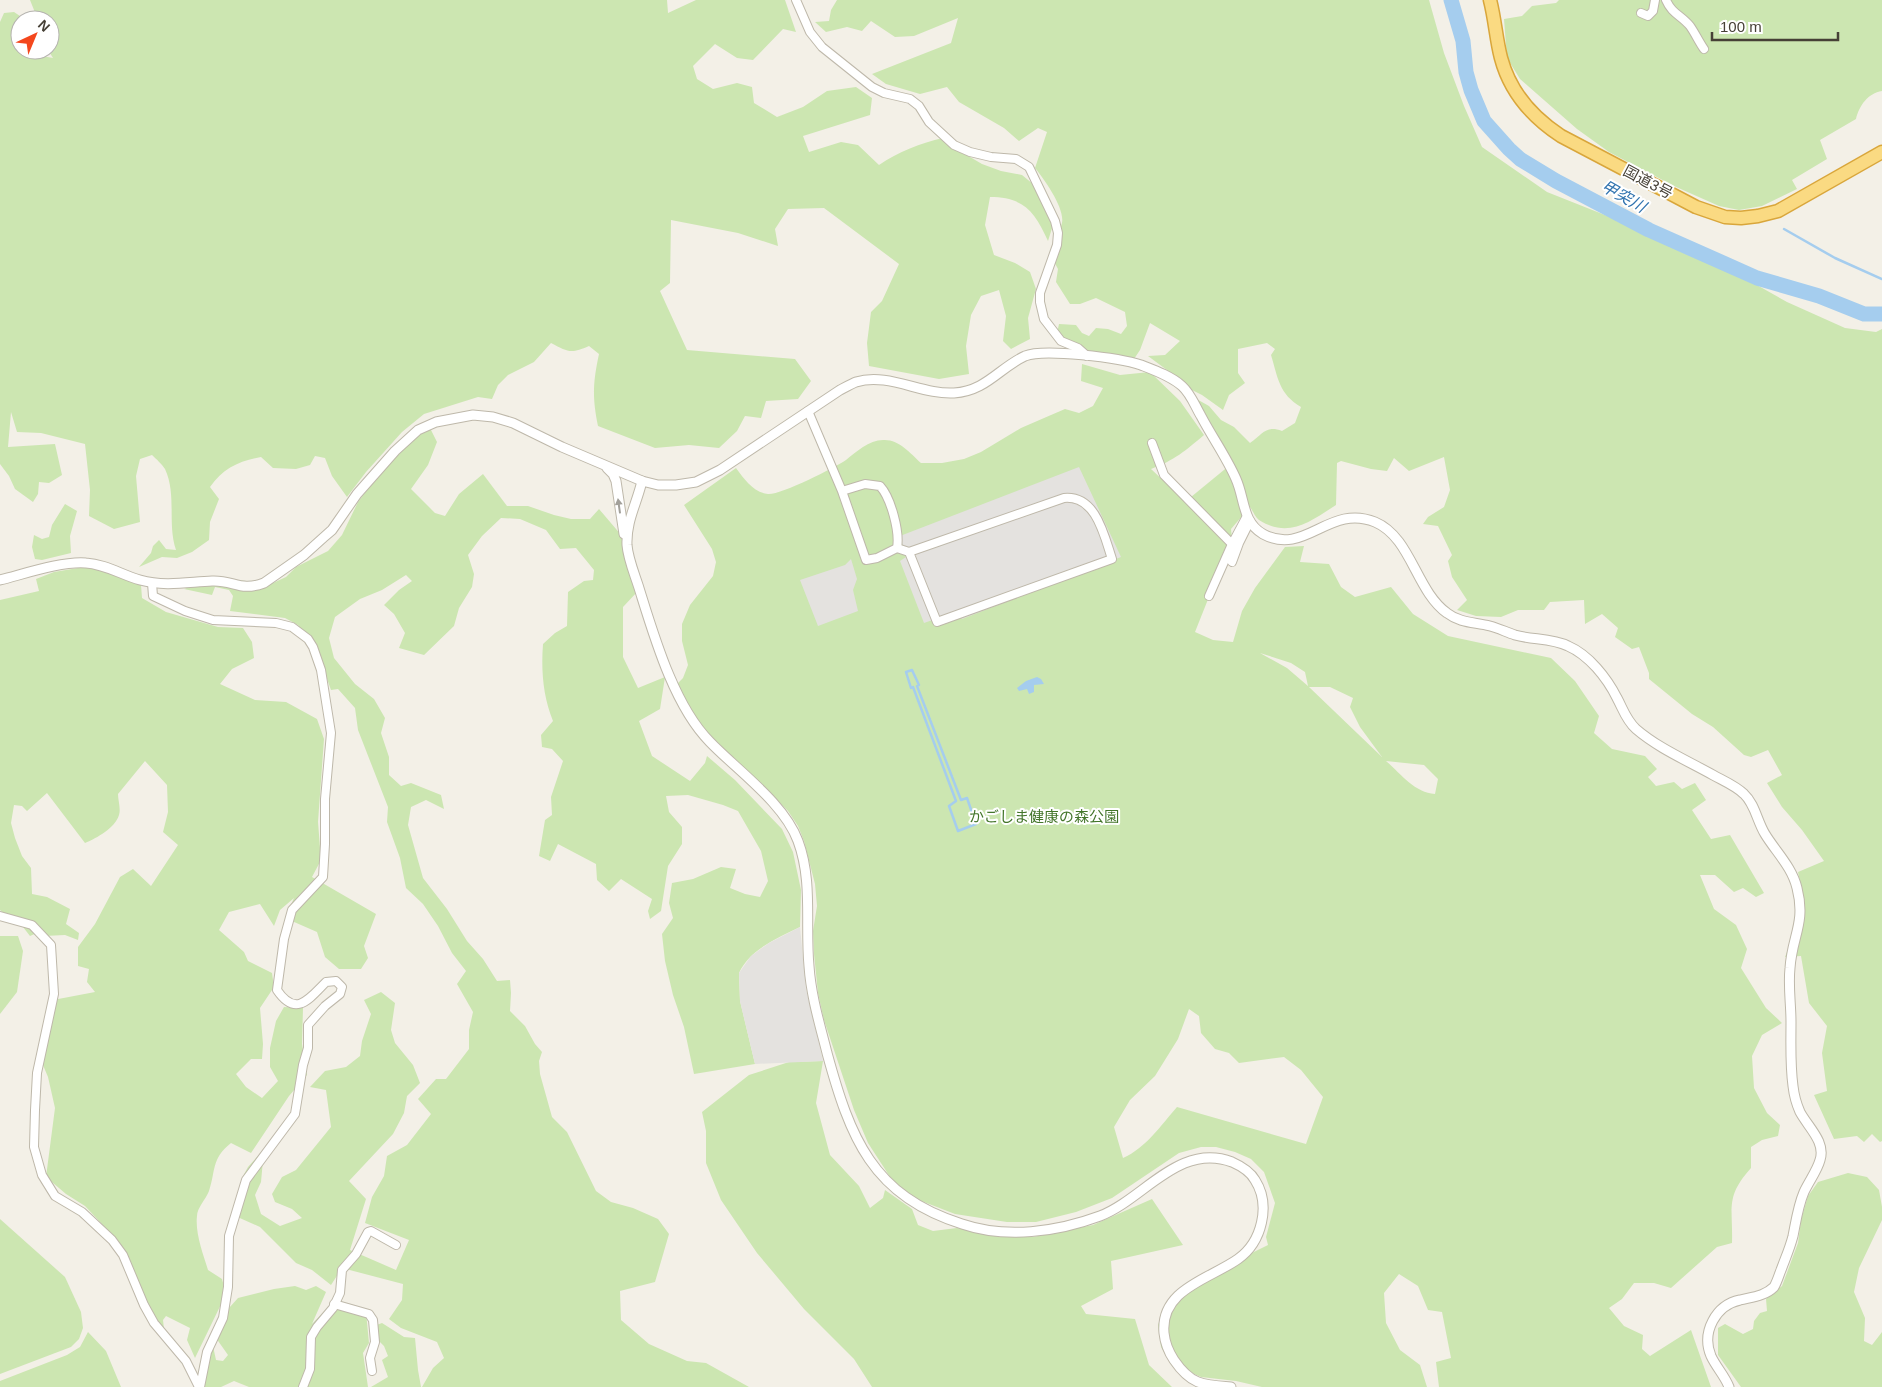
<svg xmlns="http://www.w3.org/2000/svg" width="1882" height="1387" font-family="Arial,'Noto Sans JP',sans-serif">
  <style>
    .green { fill: #cce6b1; fill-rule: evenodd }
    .parking { fill: #e4e2df }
    .water { fill: #a5cdee }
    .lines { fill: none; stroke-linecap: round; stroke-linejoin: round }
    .stream { stroke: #a5cdee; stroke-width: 2.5 }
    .river { stroke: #a5cdee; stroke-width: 15 }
    .minor-casing { stroke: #beb8aa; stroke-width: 10 }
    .tertiary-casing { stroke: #beb8aa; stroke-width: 11 }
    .trunk-casing { stroke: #d9a63b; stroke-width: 15 }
    .minor { stroke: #fff; stroke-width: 8 }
    .tertiary { stroke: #fff; stroke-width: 9 }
    .trunk { stroke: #fada82; stroke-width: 12 }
    .oneway { fill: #a2a09a }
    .labels { text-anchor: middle; stroke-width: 4; stroke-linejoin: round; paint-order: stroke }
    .street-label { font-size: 15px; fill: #464036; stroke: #fff }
    .park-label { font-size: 15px; fill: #44762b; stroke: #fff }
    .water-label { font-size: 16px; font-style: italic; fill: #3274af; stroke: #fff }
  </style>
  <rect width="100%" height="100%" fill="#f3f0e7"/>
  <g class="green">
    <path d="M30,0h637l1,13 28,-13h89l11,32 -13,-3 -30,31 -16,-2 -22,-14 -22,22 4,13 16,10 24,-6 15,4 2,16 23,14 26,-10 24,-16 29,-4 16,11 -2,17 -67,21 6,16 32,-10 17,3 21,20c19,-13 42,-22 64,-27l15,12 24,14 19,7 21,4 11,9 16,23 4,18 -5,16c-13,-29 -24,-44 -58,-44l-5,28 9,30 21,8 15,9 6,17 -8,29 2,21 -19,10 -8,-8 3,-25 -7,-26 -18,6 -10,19 -5,31 3,28 -30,5 -70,-13 -2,-23 4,-31 11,-11 17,-37 -75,-56 -36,1 -13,20 3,17 -40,-13 -67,-13 -1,63 -10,8 27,59 108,9 16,22 -13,18 -32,2 -5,17 -16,-2 -8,15 -18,17 -30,-3 -34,3 -57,-22c-6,-29 -5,-44 1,-72l-10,-8c-18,8 -21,6 -38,-3l-17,19 -26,13 -10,10 -6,14 -14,-2 -54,17 -22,18 -36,40 -19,25 -15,-21 -7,-18 -10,-2 -5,9 -14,4 -23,-1 -12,-11c-22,4 -38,11 -51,30l9,12 -9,23 -1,18 -17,12 -15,6 -15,-1 -23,10 12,-14 2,-7 6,-6 7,9 10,1c-9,-27 1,-55 -11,-81 -3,-5 -9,-10 -13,-14l-12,4 -4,17 4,46 -26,7 -25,-13 1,-26 -5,-46 -44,-11 -24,-1 -6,-20 -3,35 47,-3 7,31 -13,8 -10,-1 -1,12 -5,8 -18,-13 -6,-13 -9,-12v-442l4,-9 10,-1 12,8h-6v30h15l2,5 16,3 -5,-8h2v-30h-12z"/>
    <path d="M837,0h592l15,53 20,53 18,41 65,45 151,60 89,50 58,26 31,4 6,-3v812l-2,1 -8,-8 -8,8 -7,-6 -23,3 -20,-44 13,-4 -5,-38 5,-27 -18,-23 -8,-47 -16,1 20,-50 -7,-35 26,-11 -22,-31 -20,-23 -15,-24 15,-8 -14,-25 -17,7 -7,-2 -31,-28 -21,-13 -43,-35v-6l-10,-26 -7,2 -17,-12 3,-9 -16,-14 -17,10 -1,-24 -34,2 -6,8h-26l-17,7 -25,-1 -19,-6 10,-10 -15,-23 -4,-16 4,-6 -14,-29 -15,-2 5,-7 16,-10 6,-17 -6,-33 -35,14 -15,-13 -7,13 -16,-2 -30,-8 -4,2 -1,42c-25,16 -47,34 -77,15 -4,-3 -6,-9 -9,-13l-19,22 1,10 -37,93 18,8 20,2 9,-31 13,-23 30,-41 19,-1 -4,16 29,2 12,23 14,10 36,-10 22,27 35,22 103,22 24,23 24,35 -5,17 18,16 33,7 12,13 -9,8 8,9 18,-4 8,7 13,-6 11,17 -14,10 19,29 19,-4 34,58 -8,4 -13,-9 -9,4 -19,-17h-15l14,34 22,16 11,24 -6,19 25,40 16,15 -20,12 -10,21 2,32 13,25 13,12 -2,11 -16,4 -11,7v21c-26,29 -18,39 -19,75l-15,4 -46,41 -17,-5h-20l-12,16 -13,9 15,18 19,9 -1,14 8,7 41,-26 20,57h-272l-3,-25 15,-4 -9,-46 -14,-2 -10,-24 -19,-12 -15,19 2,30 14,27 20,15 7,22h-165l-26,-6 -35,-4 -31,-14 -9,-16 -3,-22 6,-16 19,-22 85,-42 -2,-8 9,-34 -11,-31 -13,-13 -16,-7 -19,-5h-15l-22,6 -67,45 -36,14 -40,10h-29l-52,-8 -44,-17 -19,-17 -24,-37 -14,-33 -30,-90 -6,-27 -4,-39 -1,-23 4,-25 -2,-22 -11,-43 -6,-15 -10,-15 -26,-26 -39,-26 -52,-69 12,-12 5,-13 -6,-24v-17l8,-19 23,-29 3,-14 -4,-13 -28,-44 52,-37c8,11 18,25 32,26 13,1 66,-26 78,-34 10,-8 23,-20 37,-20 16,-1 27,13 38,23h21l22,-4 17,-7 40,-24 30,-13 14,-6 14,4 14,-7 10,-18 -22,-7 1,-17 38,11 30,-3 30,29 24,34c-19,16 -29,25 -53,34l33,31 7,-3 39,-32 -37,-68 16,9 12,14 13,7 16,16c13,-9 16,-18 32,-12l13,-8 6,-16c-22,-13 -23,-29 -30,-52l4,-6 -8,-6 -29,6v24l7,10 -16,12 -6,15 -21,-15 -16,-8 -11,-11 -27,-20 17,-1 15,-14 -30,-18 -10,27 -8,12 -66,-14 -10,-10 3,-14 17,1 6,8 7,3 7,-8 12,1 13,5 6,-8 -2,-14 -29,-14 -16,6h-10l-14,-22 2,-13 -7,-13c3,-11 8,-22 11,-33 3,-15 -18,-44 -27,-55l12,-36 -9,-4 -19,13 -15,-13 -45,-26 -12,-15 -27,7 -34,-10 -14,-10 79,-31 7,-25 -44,18 -19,1 -24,-16 -9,10 -15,-4 -21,5 -11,-10 14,-1 2,-11zM1260,653l31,10 14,9 3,14 -21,-18zM1309,687h21l23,11 -3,9 10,20 22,30zM1386,761l38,4 14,14 -3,15c-20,-1 -35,-21 -49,-33zM1189,1009l10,7 2,17 14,16 14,4 10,10 45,-6 17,13 22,27 -17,47 -129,-37c-16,18 -31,41 -54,51l-9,-31 16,-27 25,-24 23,-37z"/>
    <path d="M1559,0h323v91c-14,2 -23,15 -26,28l-36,21 7,19 -35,21 5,9 -35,17 -23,4 -20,-4 -45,-20 -65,-34 -32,-23 -57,-50 -13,-21 -3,-39 18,-3 10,-10 24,-3z"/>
    <path d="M430,428l7,14 -9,23 -17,24 24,24 10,3 14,-22 24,-20 24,32h21l26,9 17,4h19l9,-10 23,27 7,31 9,24 -15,16v50l15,31 27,-11 -5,32 -21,12 13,35 38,25 15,-18 2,-7 28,24 47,49 11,23 8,38 -1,37c-22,11 -50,22 -61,46l1,28 15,63 -61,10 -10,-47 -11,-32 -8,-34 -3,-27 11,-16 -4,-15 3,-20 21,-4 28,-12 15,2 -6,19 15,6 15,3 8,-16 -7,-30 -23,-40 -15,-6 -35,-10 -22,1 3,16 13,15v17l-14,22 -7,45 -11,8 -2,-8 4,-12 -31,-20 -12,12 -12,-11 -1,-16 -38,-20 -8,17 -11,-5 6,-36 7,-5 -1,-18 12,-36 -11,-12 -10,-2 -1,-12 12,-14c-10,-25 -12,-50 -10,-77l12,-11 12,-7 1,-34 16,-11 9,-1 1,-10 -18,-22 -16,1 -14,-19 -26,-11 -19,-1 -19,18 -14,19 6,19 -2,13 -13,21 -5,18 -30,29 -25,-7 6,-15 -11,-19 -10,-9 15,-15 13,-9 -6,-6 -24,15 -22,9 -25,18 -6,21 5,20 21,26 19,15 11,19 -4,15 8,24v18l12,11 10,-3 30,12 3,14 -18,-9 -15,7 -3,18 15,53 24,31 20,32 16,18 14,22 13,-1 1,13 -1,18 15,15 10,18 7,8 -3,9 1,13 12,43 15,15 29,59 15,11 22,6 25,11 11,15 -14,48 -35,9 1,29 28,24 38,17 19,2 43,24h-327l11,-19 11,-10 -7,-16 -36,-14 -12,-9 13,-19 1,-16 -61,-16 -11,17 -19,-15 -16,-7 -36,-36 -27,-12 10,-20 -1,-17 6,-11 16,-18 -3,33 -6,13 6,19 19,12 22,-8 -10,-9 -17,-7 -3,-8 10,-17 14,-7 35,-43 -5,-37 -16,-3 15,-16 21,-4 14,-11 2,-15 9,-27 -7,-14 17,-8 14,11 -4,27 4,13 18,22 7,18 -13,13 -3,17 -11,21 -44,47 17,18 -16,51 46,20 13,-30 -44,-17 7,-26 12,-21 3,-20 20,-11 24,-31 -13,-15 18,-20h10l23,-30v-19l4,-18 -16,-28 9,-13 -14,-18 -14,-27 -15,-22 -17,-16 -6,-30 -13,-36 1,-15 -30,-77 -3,-22 -17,-19 -7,1 -5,-14 -28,-51 -13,-7 -55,-7 3,-15 -4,-6 -14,-3 -3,8 -28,-6 11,-4 39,-5 39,3 13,-6 10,-10 32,-16 14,-16 16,-33 15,-20 34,-40 9,-8z"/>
    <path d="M65,504l12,7 -7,25 1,17 -29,7 -7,-1 -3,-12 2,-12 8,4 7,-2 3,-12z"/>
    <path d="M78,568h17l46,17 1,13 24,14 52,15 25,1 9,14 2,16 -22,11 -12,15 35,16 31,2 31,17 7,20 -6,83 3,38 -9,17 64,37 -12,32 4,12 -7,11h-22l-14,-12 -8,-25 -32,-14 9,-20 -14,12 -6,16 -14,-22 -31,8 -10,18 25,22 4,9 24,12 2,14 -14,21 3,36 -1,15h-11l-15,15 10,13 16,11 16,-17 -8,-14v-19l6,-27 8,-14 19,1 -1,36 5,31 -18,21 -38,57 -20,-10c-20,16 -15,27 -22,48 -3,8 -12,17 -12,25 -2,17 6,38 11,54l14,9 4,15 -31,64 -8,-18 3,-12 -24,-12 -3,4 1,9 -6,-5 -31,-57 -2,-16 -10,-13 -30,-32 -19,-12 -20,-17 9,-69 -7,-31 -8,-19 6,-48 7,-10 42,-8 -8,-10 2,-13 -11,-3v-19l17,-23 25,-47 13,-8 18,17 27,-41 -15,-13 5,-20 -1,-27 -22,-24 -27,33c0,6 3,15 1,21 -4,13 -22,23 -34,28l-38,-50 -20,18 -5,-5 -8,-1 -3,18 4,15 7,18 9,12 1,26 15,3 23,12 -4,15 13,9 -1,7 -13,-5 -21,1 -5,-4 -9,4 -7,-9v-9l-19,-4 -4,-4v-310l39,-9 -3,-12 18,-7z"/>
    <path d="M0,936h18l5,15 -6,41 -17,22z"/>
    <path d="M823,1061l-7,42 14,52 29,31 11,22 13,-10 2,-8 27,19 6,16 15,6 24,-3 44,9h32l60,-12 59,-26 31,46 -72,16 2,28 -32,17 5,8 49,5 14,46 23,22h-300l-18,-28 -50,-50 -47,-56 -36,-53 -15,-37v-32l-4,-19 47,-37 40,-13z"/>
    <path d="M1848,1173l19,4 12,13 3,17v13l-23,48 -5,24 11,26 -1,23 8,4 10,-13v55h-141l-23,-32v-27l7,-4 18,10 10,-5 1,-8 6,-8 7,-2 -1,-12 16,-13 16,-43 3,-23 7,-24 10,-14z"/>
    <path d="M0,1219l65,58 16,35 2,16 -4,11 -8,8 -71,27z"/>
    <path d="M295,1286l11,4 10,-4 10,6 -14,32 21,-22 33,10 3,31 -6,10 5,34h-119l-15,-6 -13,6h-25l4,-24 11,-26 5,23 7,1 5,-6 -12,-17 5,-21 17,-19 36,-9z"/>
    <path d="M382,1323l22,14 11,1 3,32 3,17h-50l17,-10 -6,-17 6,-4 -4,-10 -10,-10v-10z"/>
    <path d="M88,1332l18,19 15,36h-121v-6l67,-26 13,-8z"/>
  </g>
  <g class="parking">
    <path d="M1079,467l42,90 -159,62 -4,-8 -34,12 -24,-62 6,-4 -6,-21z"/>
    <path d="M851,559l6,20 -4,11 5,21 -40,15 -18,-46 45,-15z"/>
    <path d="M800,927l6,62 17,72 -68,3 -15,-63 -1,-28 12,-17 18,-13z"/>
  </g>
  <path class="water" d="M1037,677l4,2 3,5 -10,1v7l-5,2 -2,-5 -8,2 -2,-3 9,-7z"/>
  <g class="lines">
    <g class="stream">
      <path d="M1784,229l51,29 47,21"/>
      <path d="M912,670l7,15 -2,1 44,114 6,-2 9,26 -18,7 -9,-25 7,-5 -43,-114 -2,1 -5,-16z"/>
    </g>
    <path class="river" d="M1451,0l12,41 3,31 5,18 13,31 25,28 11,10 36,22 93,49 108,48 62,18 45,18h18"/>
    <g class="minor-casing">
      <g id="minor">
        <path d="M796,0l14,32 12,15 50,40 12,6 26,6 9,7 10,16 25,23 16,7 21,5 25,2 13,8 26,54 3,12 -1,12 -17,48v9l4,17 17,22 17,7 9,8"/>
        <path d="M1666,0c6,14 15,15 24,26 5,7 9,16 14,23"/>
        <path d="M1641,13l7,3 5,-5 2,-11"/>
        <path d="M808,411l34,80 24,69 11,-2 20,-10c3,-16 -6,-50 -17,-62l-15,-2 -23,7"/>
        <path d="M1152,443l12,32 68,69"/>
        <path d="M897,548l12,4 155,-54c32,-3 40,37 48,61l-175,63 -28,-70"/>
        <path d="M1232,562l7,-19 11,-22"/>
        <path d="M152,583l1,13 32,15 28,9 63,3 16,4 16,12 5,8 8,23 10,63 -6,66v45l-2,33 -31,33 -8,29 -7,51c19,28 32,9 49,-8l10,-1 6,6 -2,7 -15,12 -17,19v23l-5,17 -8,49 -49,66 -17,56 -1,51 -5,31 -16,34 -7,35"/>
        <path d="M1209,596l23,-52 15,-28"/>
        <path d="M0,916l32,9 19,20 3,49 -17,79 -2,37 -1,37 8,28 13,21 27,16 30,28 11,15 21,50 10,18 32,38 13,26"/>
        <path d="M334,1304l35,10 4,6 2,22 -5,16 2,13"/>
        <path d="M303,1387l7,-18 1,-32 6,-10 16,-19 7,-15 2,-23 14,-16 12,-22 3,-1 25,14"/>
      </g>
    </g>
    <g class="tertiary-casing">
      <g id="tertiary">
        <path d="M607,468l6,6 3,7 8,53"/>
        <path d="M642,481c-5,22 -16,40 -15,64 1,14 8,30 12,43 15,48 35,118 71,154 28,29 74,61 88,99 15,40 7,83 11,125 2,30 11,59 18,87 23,84 45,143 135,171 44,15 95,8 138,-8 44,-17 79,-74 132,-54 9,4 18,9 23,18 16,25 7,62 -17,79 -28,20 -78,30 -74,74 1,10 4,18 10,27 17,25 29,25 57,27"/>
        <path d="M0,580c24,-6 62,-19 86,-17 19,1 36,12 54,17 25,7 48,2 72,1 22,-1 28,11 52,2l40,-28 20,-18 8,-7 25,-36 38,-43 23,-21 18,-8 37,-7 20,2 20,6 49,24 80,34 16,4h18l20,-3 24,-12 120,-80c2,-1 13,-7 16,-8 32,-10 66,13 98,11 32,-2 45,-25 71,-37 19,-8 95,2 116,9 13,5 30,11 41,21 9,8 13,20 19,30 11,21 26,42 35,63 9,20 6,43 27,55 42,23 66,-31 112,-12 36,15 41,69 72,91 13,10 27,9 43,13 8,2 16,6 25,9 17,5 37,3 53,11 21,9 39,32 49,52 6,11 9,22 19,31 22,19 52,32 77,46 11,6 23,11 31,19 11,10 13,27 21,40 11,18 27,33 32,54 9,35 -5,48 -7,80 -2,18 1,36 1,54 0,22 -1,42 2,64 1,9 3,17 7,26 8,15 26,30 20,48 -3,11 -11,21 -16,32 -6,14 -8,29 -11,44 -3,12 -8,23 -12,34 -2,5 -4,12 -7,17 -9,9 -22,10 -34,13 -24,5 -39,32 -29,56 5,11 14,20 18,31"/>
      </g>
    </g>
    <g class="trunk-casing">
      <path id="trunk" d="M1490,0c5,19 6,39 11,58 9,34 31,59 60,78l135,71 29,10 16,1 17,-2 20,-5 104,-59"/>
    </g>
    <use href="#minor" class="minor"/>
    <use href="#tertiary" class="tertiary"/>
    <use href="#trunk" class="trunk"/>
  </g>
  <defs><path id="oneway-solid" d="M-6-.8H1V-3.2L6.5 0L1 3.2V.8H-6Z" transform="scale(1.25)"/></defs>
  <use class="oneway" href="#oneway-solid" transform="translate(619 506) rotate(-98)"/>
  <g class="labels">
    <g class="street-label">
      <text transform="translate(1648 182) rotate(28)" y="5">国道3号</text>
    </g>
    <g class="park-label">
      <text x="1044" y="822">かごしま健康の森公園</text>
    </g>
    <g class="water-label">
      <text transform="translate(1624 196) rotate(29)" y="6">甲突川</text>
    </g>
  </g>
  <g transform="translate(35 35) rotate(44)"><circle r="24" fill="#ffffff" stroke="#b5b3af"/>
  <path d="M0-4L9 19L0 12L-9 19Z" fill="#f4471d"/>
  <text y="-8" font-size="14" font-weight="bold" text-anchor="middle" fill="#464036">N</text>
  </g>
  <path d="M1712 32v8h126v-8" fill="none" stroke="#464036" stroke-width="2.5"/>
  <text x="1720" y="32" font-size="15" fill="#464036" stroke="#ffffff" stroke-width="4" paint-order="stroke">100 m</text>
</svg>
